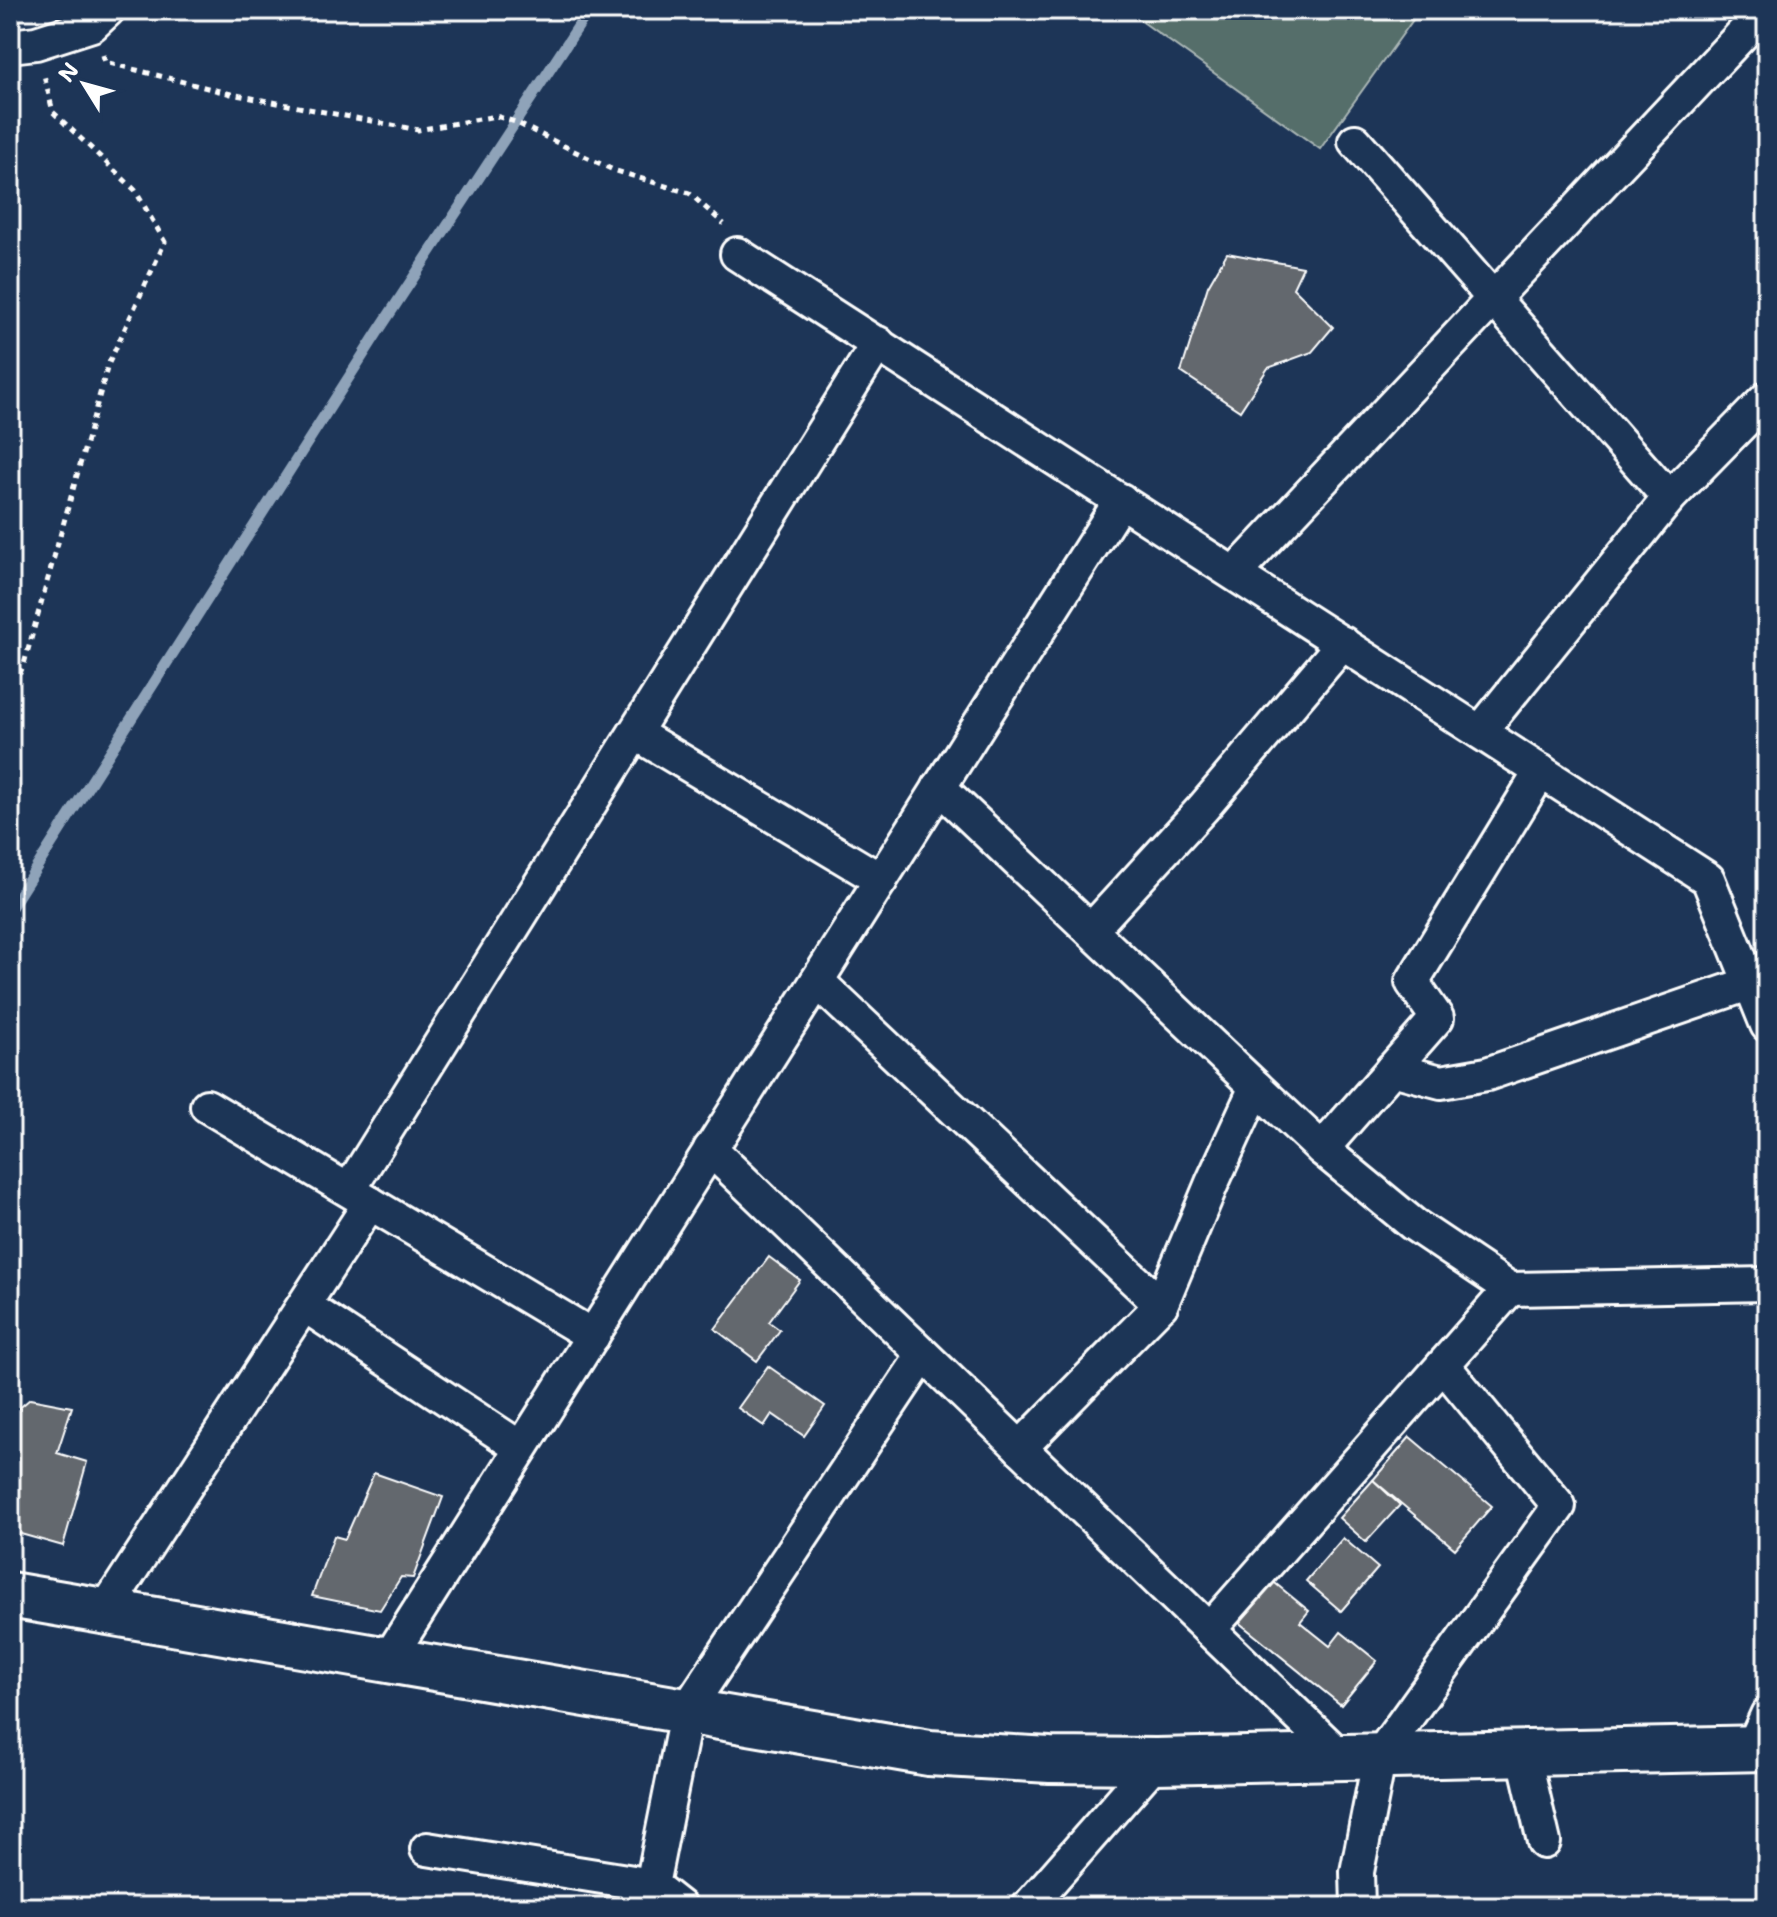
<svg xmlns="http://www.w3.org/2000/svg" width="1777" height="1917" font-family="'Shantell Sans',sans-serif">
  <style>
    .green { fill: #546e6b; stroke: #aab6b5; stroke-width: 2 }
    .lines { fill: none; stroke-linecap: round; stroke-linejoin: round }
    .stream { stroke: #8fa3b9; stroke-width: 11 }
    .building { fill: #63686e; stroke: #fff; stroke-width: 2 }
    .minor-casing { stroke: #fff; stroke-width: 38 }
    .secondary-casing { stroke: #fff; stroke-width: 50 }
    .path { stroke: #fff; stroke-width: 5; stroke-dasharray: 6 6; stroke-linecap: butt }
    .minor { stroke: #1d3557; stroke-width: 32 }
    .secondary { stroke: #1d3557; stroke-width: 44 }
  </style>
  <rect width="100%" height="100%" fill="#1d3557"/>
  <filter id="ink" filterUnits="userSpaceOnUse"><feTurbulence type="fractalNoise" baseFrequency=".0125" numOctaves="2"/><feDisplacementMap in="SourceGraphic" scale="16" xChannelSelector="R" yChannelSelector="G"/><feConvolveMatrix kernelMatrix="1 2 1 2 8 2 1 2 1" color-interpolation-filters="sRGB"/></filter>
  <g filter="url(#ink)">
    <path class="green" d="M1126,10h294l-100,139z"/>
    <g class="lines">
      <path class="stream" d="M10,909l369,-579 210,-320"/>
    </g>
    <g class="building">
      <path d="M1227,253l76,14 -10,21 40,39 -21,25 -44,16 -28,43 -59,-39 27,-86z"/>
      <path d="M769,1257l31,23 -31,42 11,8 -23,31 -42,-32z"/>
      <path d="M768,1366l57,40 -21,30 -32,-22 -8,12 -26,-18z"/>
      <path d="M30,1399l42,8 -15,46 30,9 -24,84 -53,-15v-115z"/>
      <path d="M1410,1437l82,69 -37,43 -82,-69z"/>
      <path d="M374,1473l69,24 -30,81 -12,-1 -21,33 -68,-14 22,-60 11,3z"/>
      <path d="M1373,1480l27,25 -34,37 -27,-24z"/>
      <path d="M1343,1538l35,30 -37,43 -35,-30z"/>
      <path d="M1270,1579l39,32 -9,11 30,24 11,-14 36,29 -36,44 -104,-84z"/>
    </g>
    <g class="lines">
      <g class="minor-casing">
        <g id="minor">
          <path d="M10,46l26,-3 56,-18 16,-15"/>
          <path d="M1355,141l314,357"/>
          <path d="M737,254l971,625 59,146"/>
          <path d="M1235,573l530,-563"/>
          <path d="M1480,732l189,-234 98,-100"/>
          <path d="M635,733l246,147"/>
          <path d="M939,787l317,300"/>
          <path d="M1092,929l111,-121 140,-165"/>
          <path d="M817,981l344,324 51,-122 44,-96 66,62 91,75 97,65 257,-5"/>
          <path d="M1392,1069l49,13 46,-8 264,-91"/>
          <path d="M207,1106l386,230"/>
          <path d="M710,1149l630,607"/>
          <path d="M1322,1149l115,-131 -25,-36 129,-211"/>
          <path d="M349,1190l529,-847"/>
          <path d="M304,1305l217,143"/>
          <path d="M1020,1448l141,-143"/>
          <path d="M104,1612l266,-409"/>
          <path d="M1209,1630l301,-341"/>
          <path d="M387,1661l734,-1161"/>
          <path d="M1752,1748l15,-33"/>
          <path d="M1523,1752l21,90"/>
          <path d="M427,1849l225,36"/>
          <path d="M680,1907l-28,-22 35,-175 236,-355"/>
          <path d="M1028,1907l128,-146"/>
          <path d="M1358,1907l-1,-35 23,-117 179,-249 -116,-141"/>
        </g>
      </g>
      <g class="secondary-casing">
        <path id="secondary" d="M10,1595l919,158 121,7 106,1 611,-13"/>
      </g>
      <g class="path">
        <path d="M103,55l2,7 126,32 187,36 78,-14 19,6 98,48 76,23 35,31"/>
        <path d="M10,696l14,-32 84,-299 57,-123 -30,-52 -82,-78 -9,-37"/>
      </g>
      <use href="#minor" class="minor"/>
      <use href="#secondary" class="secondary"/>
    </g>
  </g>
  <rect width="1777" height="1917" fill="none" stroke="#1d3557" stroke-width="40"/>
  <rect x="20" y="20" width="1737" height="1877" fill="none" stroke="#fff" stroke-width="3" filter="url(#ink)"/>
  <g transform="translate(84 84) rotate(307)" stroke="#1d3557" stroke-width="6" paint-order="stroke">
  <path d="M0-6L14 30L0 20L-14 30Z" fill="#ffffff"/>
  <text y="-12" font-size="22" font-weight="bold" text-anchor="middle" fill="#ffffff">N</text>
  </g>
</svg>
